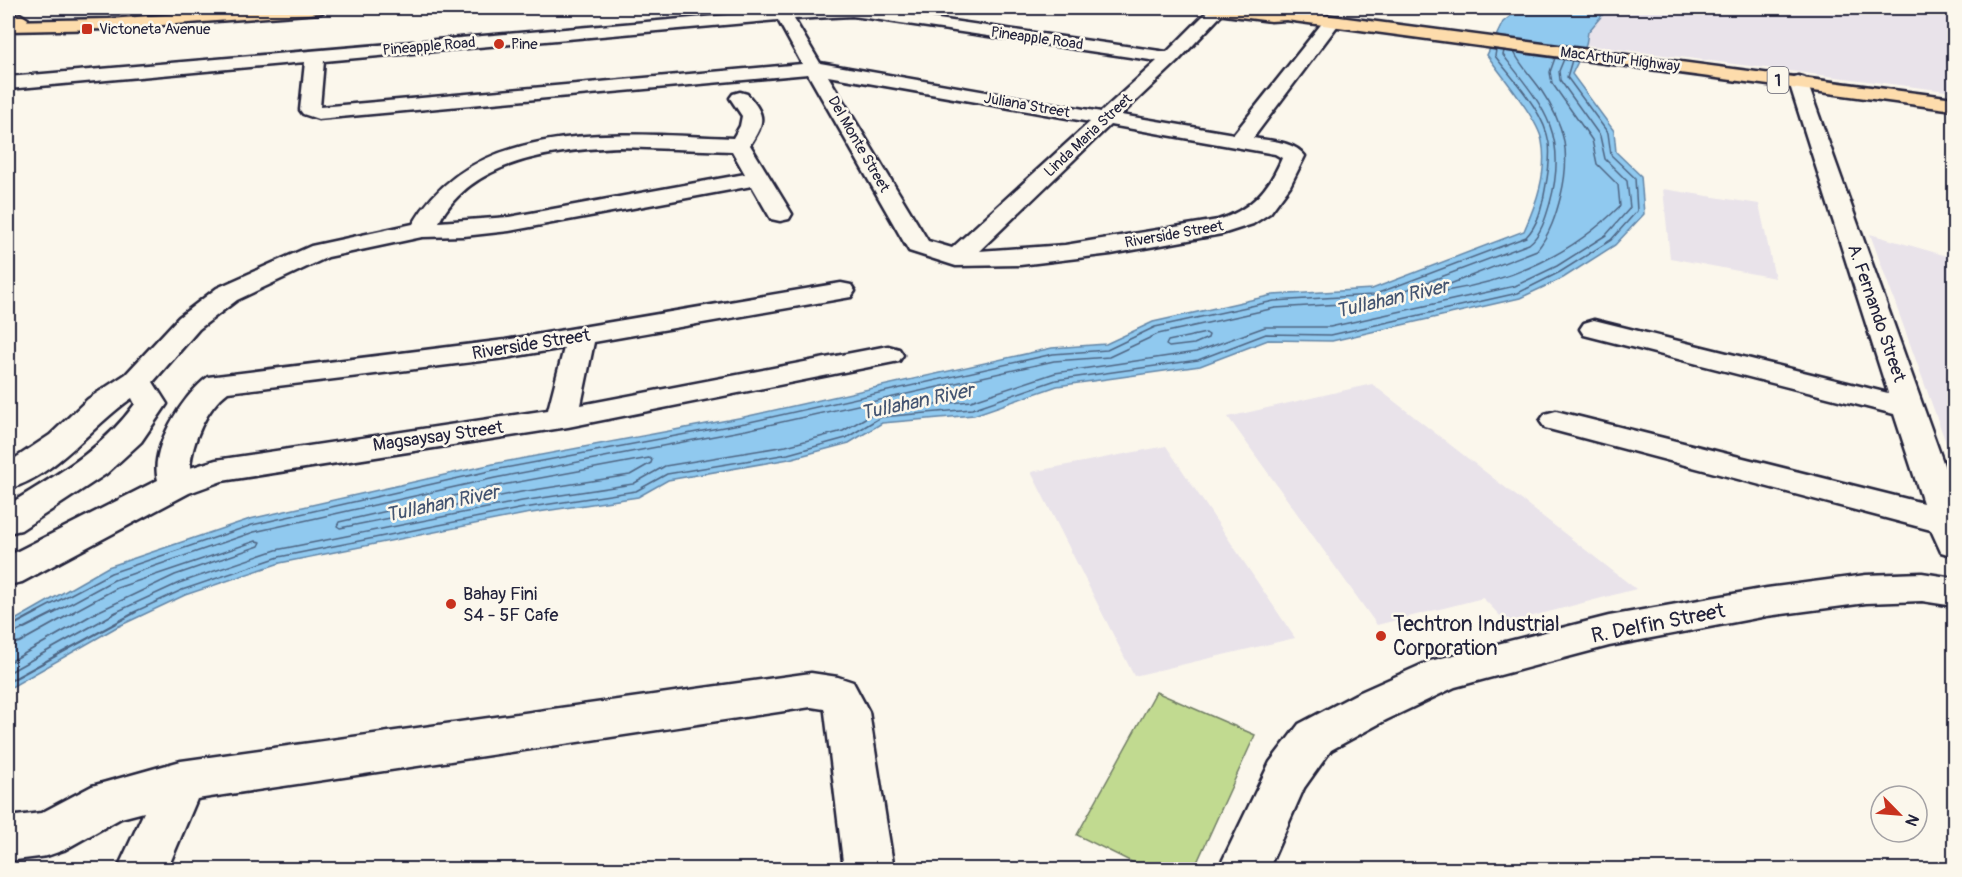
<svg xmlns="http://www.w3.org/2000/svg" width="1962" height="877" font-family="Pangolin,sans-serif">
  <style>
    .built { fill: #e9e3ea }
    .green { fill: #c1da90; stroke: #727e66; stroke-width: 1.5 }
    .water { fill: #90c9ef; stroke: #6486a7; stroke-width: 1.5 }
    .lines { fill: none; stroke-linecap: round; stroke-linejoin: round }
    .shore-far1 { stroke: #4e6583; stroke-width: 1.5 }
    .shore { stroke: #4e6583; stroke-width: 2 }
    .minor-casing { stroke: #22223b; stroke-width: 5 }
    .major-casing { stroke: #22223b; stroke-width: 5 }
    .highway-casing { stroke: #22223b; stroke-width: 5 }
    .minor { fill: #fbf7ec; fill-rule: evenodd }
    .major { fill: #fddcac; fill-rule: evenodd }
    .highway { fill: #fddcac; fill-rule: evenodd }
    .poi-dot { fill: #c8321e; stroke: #fbf7ec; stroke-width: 2 }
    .labels { text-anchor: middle; stroke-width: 5; stroke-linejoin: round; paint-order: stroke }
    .far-poi-label { font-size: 15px; fill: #22223b; stroke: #fbf7ec; text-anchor: start }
    .far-street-label { font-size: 15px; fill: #22223b; stroke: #fbf7ec }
    .shield { fill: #fbf7ec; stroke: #636270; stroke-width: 1.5 }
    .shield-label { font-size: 16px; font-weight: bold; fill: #22223b }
    .street-label { font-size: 18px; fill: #22223b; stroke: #fbf7ec }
    .poi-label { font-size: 18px; fill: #22223b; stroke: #fbf7ec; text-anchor: start }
    .water-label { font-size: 20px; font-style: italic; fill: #435471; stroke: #fbf7ec }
    .near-street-label { font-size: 21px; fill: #22223b; stroke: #fbf7ec }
    .near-poi-label { font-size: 21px; fill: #22223b; stroke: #fbf7ec; text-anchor: start }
  </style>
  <rect width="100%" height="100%" fill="#fbf7ec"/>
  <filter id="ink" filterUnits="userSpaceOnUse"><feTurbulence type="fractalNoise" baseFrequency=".0167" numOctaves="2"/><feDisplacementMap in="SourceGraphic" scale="12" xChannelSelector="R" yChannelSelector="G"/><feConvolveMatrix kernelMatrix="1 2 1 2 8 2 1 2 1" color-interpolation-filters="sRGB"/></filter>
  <g filter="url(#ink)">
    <g class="built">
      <path d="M1613,8h341v84l-368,-47 2,-13 16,-19z"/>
      <path d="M1663,189l96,15 16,74 -105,-20z"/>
      <path d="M1870,234l84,24v207z"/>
      <path d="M1372,384l264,205 -129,34 -24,-25 -106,27 -149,-208z"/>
      <path d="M1166,446l129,192 -161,38 -103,-204z"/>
    </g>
    <path class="green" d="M1156,692l99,43 -61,134h-48l-69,-34z"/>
    <path class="water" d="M1521,8h92l-9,5 -16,19 -2,13 -14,29 42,57 2,21 25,24 3,38 -29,31 -52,33 -43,20 -188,43 -64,-1 -68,26 -143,20 -83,29 -92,8 -33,20 -60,16 -121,21 -30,17 -113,17 -245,49 -95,32 -70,33 -107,61v-65l100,-57 142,-48 243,-55 251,-47 308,-69 54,-4 47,-22 120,-27 99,-6 152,-58c12,-27 24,-59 18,-90 -4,-22 -41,-66 -55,-86l16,-33z"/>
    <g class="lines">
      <g class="shore-far1">
        <path d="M1514,52c7,14 18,25 27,38 24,35 30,64 20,105 -5,20 -11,39 -24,55l-92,36 1,5c68,-11 125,-36 174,-85l-2,-21 -21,-21 -5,-24 -40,-57 -2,-11 5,-14"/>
        <path d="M1206,333l3,2 -1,3 -14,6 -25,3 -3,-2 2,-4z"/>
        <path d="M649,458l3,2 -1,3 -21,12 -109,17 -181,36 -3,-2 2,-4 158,-36z"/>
        <path d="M35,613l76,-40 141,-48 242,-55 251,-47 308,-69 54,-4 48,-23 119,-26 99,-6 153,-58c12,-12 16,-30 19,-47 3,-15 6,-31 4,-47 -5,-32 -35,-62 -54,-87l1,-6"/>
        <path d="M53,613l61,-33 140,-48 241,-54 251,-48 308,-69 55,-4 49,-23 117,-26 99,-6 155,-58c12,-9 17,-27 21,-41 19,-69 -7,-97 -47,-148l1,-4"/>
        <path d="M71,613l46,-25 139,-47 5,1 -2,4 -84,29 -80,38"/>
        <path d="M114,613l65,-30 97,-33 246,-49 111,-17 32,-18 121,-20 57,-15 36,-21 92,-9 84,-28 141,-21 69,-25h65l185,-41 42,-20 49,-31 24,-27 -3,-27 -22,-22 -5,-23 -40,-56 -1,-9 5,-12"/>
        <path d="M132,613l50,-23 97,-33 245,-49 112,-17 31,-17 121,-20 58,-16 35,-21 91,-8 84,-29 142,-20 68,-26 65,1 187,-42 42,-21 51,-32 26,-29 -2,-33 -24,-23 -3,-22 -41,-56 5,-17"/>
      </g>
      <g class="shore">
        <path d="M8,628l30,-16"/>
        <path d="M8,636l48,-24"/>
        <path d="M8,645l12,-3 54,-30"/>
        <path d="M8,663l89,-51"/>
        <path d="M8,673l109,-61"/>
        <path d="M8,682l128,-70"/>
      </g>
      <g class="minor-casing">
        <g id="minor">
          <path d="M771,8h16l1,2 74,-2 305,44 44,-44h17l-51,54 -56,53 113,19 93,-117h12l2,4 -88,117c17,3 41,3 52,18l-15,30 -20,27 -17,11 -31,10 -111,20 -91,11 -64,1 -47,-15 -101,-177 -490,45 -15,-5 -3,-4 5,-48 -297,27v-12l765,-66zM852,16l15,2 290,43 -56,51 -281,-49 -26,-44zM778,20l24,44 -482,43 4,-46zM828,76l262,46 -138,126 -24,-7zM1110,125l165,29 7,4c-13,32 -32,52 -64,62l-153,25 -86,6z"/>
          <path d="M1798,76l7,2 2,4 147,411v63l-13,-4 -10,-22 -386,-102 -5,-7 5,-7 11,-3 367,92 -29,-89 -310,-79 -4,-6 4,-6 10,-3 294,73 -99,-311 2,-4z"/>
          <path d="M740,92l7,2c19,22 18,27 3,51l42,69 -3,5 -9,2 -9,-2 -19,-33 -243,45 -45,5 -42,1 -94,20 -91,43 -38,29 -46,53 14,22 -26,38 -35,32 -85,56 -13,3v-28c48,-30 93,-54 127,-101l-3,-6c-40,27 -77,79 -124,91v-26l42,-28 38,-36 38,-25 53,-57 38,-29 94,-42 102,-22c62,-108 214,-90 320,-86l7,-12 2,-10 -12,-18 3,-4zM619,147l113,4 13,23 -236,43 -70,5c33,-63 117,-72 180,-75z"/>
          <path d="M841,283l10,2 4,6 -4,6 -257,45 -13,63 307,-59 11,3 4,6 -4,6 -331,66 -346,54 -33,12 -167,89 -14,3v-29l150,-76c-9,-31 25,-85 50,-103l297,-37zM564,348l-16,62 -332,50 -26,8c2,-26 16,-60 38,-76l277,-34z"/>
          <path d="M1922,573l32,5v28l-32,-5 -56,2 -99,13 -158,30 -154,41 -69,33 -55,30 -27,38 -36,82h-50l52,-108 29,-38 57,-30 74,-33 179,-45 158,-28 99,-13z"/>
          <path d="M811,673l27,4 15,5 16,30 25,158h-50l-19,-158 -1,-3 -13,-2 -614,92 -30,71h-50l27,-58 -23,6 -57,32 -17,6 -39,5v-44l33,-4 51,-27 89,-25z"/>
        </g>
      </g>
      <g class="major-casing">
        <path id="major" d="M20,14l8,5 -2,4 -18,6v-11z"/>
      </g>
      <g class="highway-casing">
        <g id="highway">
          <path d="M263,8h66l-8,5 -212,16 -101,2v-10l101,-2z"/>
          <path d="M1201,8l85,2 668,88v12l-668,-90 -15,1 -62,-8z"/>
        </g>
      </g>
      <use href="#minor" class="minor"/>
      <use href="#major" class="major"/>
      <use href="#highway" class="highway"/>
    </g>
  </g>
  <g class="poi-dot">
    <rect x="81" y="23" width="12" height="12" rx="3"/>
    <circle cx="499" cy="44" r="6"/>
    <circle cx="451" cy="604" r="6"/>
    <circle cx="1381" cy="636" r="6"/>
  </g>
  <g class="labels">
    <g class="far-poi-label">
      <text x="99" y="34">Victoneta Avenue</text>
      <text x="511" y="49">Pine</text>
    </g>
    <g class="far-street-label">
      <text transform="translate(1037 38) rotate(8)" y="5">Pineapple Road</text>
      <text transform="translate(429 46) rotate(-5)" y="5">Pineapple Road</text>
      <text transform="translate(1620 59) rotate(7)" y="5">MacArthur Highway</text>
      <text transform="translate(1027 105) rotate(10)" y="5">Juliana Street</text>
      <text transform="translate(1088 135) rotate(-43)" y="5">Linda Maria Street</text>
      <text transform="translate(859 144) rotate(60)" y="5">Del Monte Street</text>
      <text transform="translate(1174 234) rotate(-10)" y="5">Riverside Street</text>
    </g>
    <rect class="shield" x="1767.5" y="67" width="21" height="26" rx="4.5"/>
    <g class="shield-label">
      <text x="1778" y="86">1</text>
    </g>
    <g class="street-label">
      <text transform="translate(1877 313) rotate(71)" y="6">A. Fernando Street</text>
      <text transform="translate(531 344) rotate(-9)" y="6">Riverside Street</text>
      <text transform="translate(438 436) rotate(-8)" y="6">Magsaysay Street</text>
    </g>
    <g class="poi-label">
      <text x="463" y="600">Bahay Fini<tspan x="463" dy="21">S4 - 5F Cafe</tspan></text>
    </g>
    <g class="water-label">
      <text transform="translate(1392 298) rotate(-13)" y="7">Tullahan River</text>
      <text transform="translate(917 401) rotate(-12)" y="7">Tullahan River</text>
      <text transform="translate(442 503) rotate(-12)" y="7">Tullahan River</text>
    </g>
    <g class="near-street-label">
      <text transform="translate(1658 623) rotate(-11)" y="7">R. Delfin Street</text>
    </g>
    <g class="near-poi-label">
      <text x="1393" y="631">Techtron Industrial<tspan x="1393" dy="24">Corporation</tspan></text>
    </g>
  </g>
  <rect width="1962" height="877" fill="none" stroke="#fbf7ec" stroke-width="30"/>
  <rect x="15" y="15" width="1932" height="847" fill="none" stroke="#22223b" stroke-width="2" filter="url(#ink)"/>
  <g transform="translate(1899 814) rotate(115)"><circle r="28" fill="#fbf7ec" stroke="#a4a2a5" stroke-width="1.5"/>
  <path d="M0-4.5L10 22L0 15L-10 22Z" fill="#c8321e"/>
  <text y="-9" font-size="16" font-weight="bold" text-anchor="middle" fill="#22223b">N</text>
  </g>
</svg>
